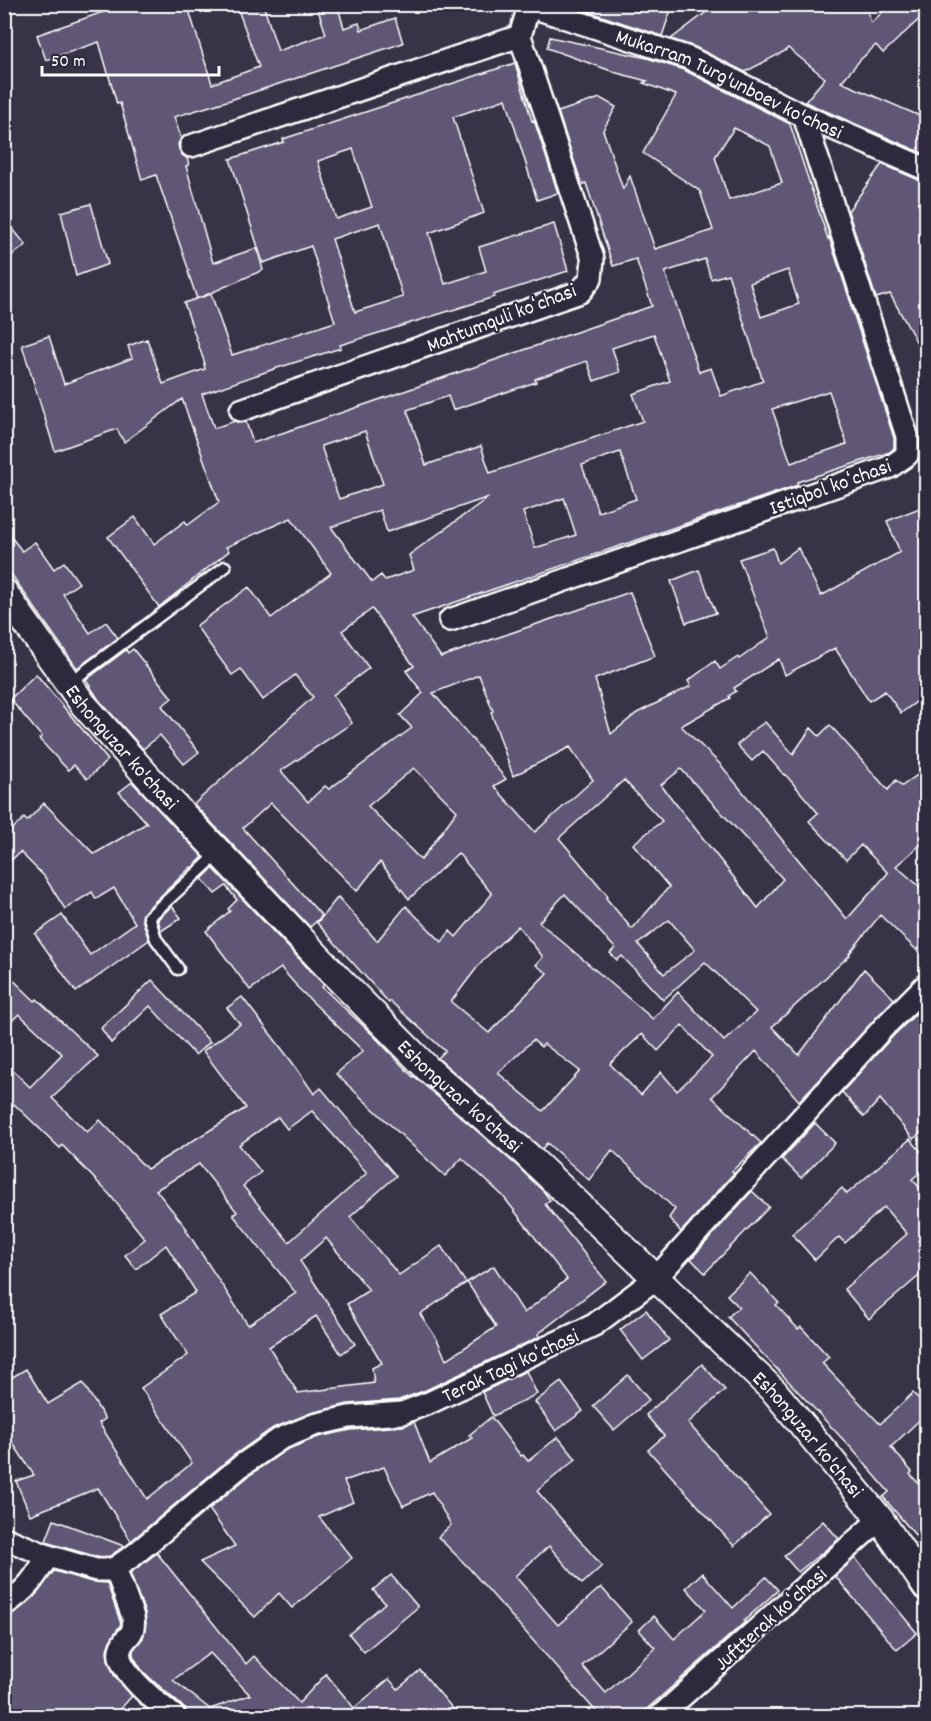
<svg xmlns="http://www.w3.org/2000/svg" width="931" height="1721" font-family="Dekko,sans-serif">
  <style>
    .building { fill: #605774; stroke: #fff; stroke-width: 1.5; fill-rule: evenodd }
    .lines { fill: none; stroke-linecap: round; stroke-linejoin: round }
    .service-casing { stroke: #fff; stroke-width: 15 }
    .minor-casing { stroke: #fff; stroke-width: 26 }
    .tertiary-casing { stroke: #fff; stroke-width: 30 }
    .service { stroke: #2f2a3d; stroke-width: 10 }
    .minor { stroke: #2f2a3d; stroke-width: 21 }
    .tertiary { stroke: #2f2a3d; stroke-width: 26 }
    .labels { text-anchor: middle; stroke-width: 4.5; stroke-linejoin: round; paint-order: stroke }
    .street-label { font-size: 21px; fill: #fff; stroke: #2f2a3d }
  </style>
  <rect width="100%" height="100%" fill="#393348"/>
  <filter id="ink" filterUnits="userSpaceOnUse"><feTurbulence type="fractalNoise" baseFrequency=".0167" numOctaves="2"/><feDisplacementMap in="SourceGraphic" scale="12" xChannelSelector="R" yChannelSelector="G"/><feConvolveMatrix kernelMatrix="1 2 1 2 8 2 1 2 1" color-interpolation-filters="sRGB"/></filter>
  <g filter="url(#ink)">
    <g class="building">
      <path d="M126,4h61l25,80 47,-17 -23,-63h27l15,47 48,-17 -10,-30h21l7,24 15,-5 2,7 34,-12 8,25 -173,57 -56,17 7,21 -3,6 1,5 3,6 5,3 2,7 -3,1 27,97 44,-15 6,22 -66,29 -9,-27 1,-1 -33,-96 -14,5 -22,-77 -3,1 -18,-62 -53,18 -9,-25z"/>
      <path d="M566,4h107l-11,32z"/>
      <path d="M717,4h148l6,19 20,-19h36v8l-44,41 -7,-8 -15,14 -20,23 86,37v36l-122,-53 20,-24 -37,-30 -3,3 -40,21 -50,-25 -24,-8z"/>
      <path d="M550,37l97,21 37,12 106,54 38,115 1,-2 23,69h-1l43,132v10l-4,4 -93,30 1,3 -386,132 29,40 189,-65 25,64 -60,23 16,55 26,-21 54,-27 -3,-5 27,-20 5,8 18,-12 1,2 31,-22 -31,-78 34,-11 5,15 20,-15 23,48 79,-44 -13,-31 40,-16v189l-26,19 -16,-22 -16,10 -34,-53 -50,27 -6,-16 -45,29 2,3 -7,5 1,2 -49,28 39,38 127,155 41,-46 -27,-28 -15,15 -37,-39 9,-8 -33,-39 -1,1 -21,-24 -11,10 -15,-16 12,-10 -1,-1 17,-12 28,32 18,-26 8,8 11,-11 58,65 8,-10 6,6 25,-18v71l-31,27 31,27v67l-47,-45 -31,39 1,1 -78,72 27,28 65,-86 30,30 -95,102 -43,-50 -44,46 49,46 -29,28 2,2 -53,59 -12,-14 6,-9 -63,-59 -23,30 -42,-37 -5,6 -102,-89 -2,-2 7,-7 -55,-50 -1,2 -72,-80 21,-26 39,44 29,-35 36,36 8,-11 6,6 36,-43 -34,-41 -49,46 -29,-37 -23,29 -86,-88 -28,25 79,88 -12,11 -116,-123 119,-107 -18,-22 -32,25 -22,-31 -9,6 -36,-49 53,-39 22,31 60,-45 -40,-55 -65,29 3,4 -70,56 -51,-70 27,-20 19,27 31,-23 3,4 31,-23 -37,-103 -58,43 -7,-13 -62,22 -33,-106 27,-9 15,48 68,-26 -4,-12 19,-7 16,45 42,-15 -1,-5h1l-21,-61 27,-9 21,61 103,-33 -24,-76 -48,17 -33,-104 54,-17 -1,-3 232,-76 17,58 2,-1 24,73 -21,7 -31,-101 -53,18 31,96 -55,20 16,51 41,-13 -7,-24 75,-23 14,47 -75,24 1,2 -154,48 1,3 -67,21 -72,25 12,34 21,-7 4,2 7,-1 7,21 399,-137 -16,-47 -23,7 -27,-83 -4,2 -24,-73 42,-14 16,9 -13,23 20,59 7,-13 25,73 58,-19 -13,-39 -57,-38 33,-58 -33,-12 4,-2 -30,-8 -70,-25zM734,128l36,18 12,37 -53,17 -14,-43zM353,149l19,58 -36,12 -18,-58zM380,223l23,74 -48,15 -23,-73zM705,259l6,20 17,-5 35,107 -42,15 -10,-28 -12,4 -34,-100zM788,270l11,34 -38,13 -11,-34zM654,334l16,47 -37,13 10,27 -153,52 -9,-27 -55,19 -19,-55 41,-14 5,14 83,-28 -1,-3 52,-18 7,20 26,-9 -8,-24zM829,391l18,53 -56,19 -19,-54zM365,431l18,53 -44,15 -18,-53zM620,452l16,47 -38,13 -16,-47zM489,497l-80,58 5,15 -29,10 -4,-5 -9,7 -41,-55 49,-17 7,22zM564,498l12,37 -41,13 -12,-36zM372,609l42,57 -8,5 17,22 -23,22 12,13 -83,61 -4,-3 -17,16 -27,-31 71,-48 -19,-28 36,-27 -27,-37zM479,675l14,36 -2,1 22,64 57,-29 23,33 -58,52 -41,-46 12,-7 -73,-86zM414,768l43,43 -36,49 -53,-54zM681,769l102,110 -25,29 -97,-123zM624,780l38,41 -29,23 36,43 -37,42 -26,-31 2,-2 -49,-58zM565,894l50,54 -5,5 7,7 5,-4 41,44 42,-38 51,50 -32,29 -46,-49 -25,27 -114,-97zM669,920l26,30 -31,24 -26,-30zM518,926l25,31 -7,8 11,8 -58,60 -38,-31 31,-41zM682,1025l30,32 -35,34 -16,-19 -20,23 -31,-31 32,-30 16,17zM533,1040l8,7 3,-3 36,27 -37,40 -45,-38z"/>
      <path d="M882,164l39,17 6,1v179l-37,-67 -14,4 -28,-87z"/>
      <path d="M91,204l17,60 -32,12 -15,-64z"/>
      <path d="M4,218l22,27 -22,16z"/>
      <path d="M4,528l18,23 13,-9 19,27 10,-7 15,21 -16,11 27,39 16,-11 12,16 -41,30 -73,-104z"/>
      <path d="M699,570l17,43 -30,10 -15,-42z"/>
      <path d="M133,649l39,49 -10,8 37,46 -15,12 -24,-29 -17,14 -44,-49 -13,-20 40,-30 2,3z"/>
      <path d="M36,674l72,86 -21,19 -13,-14 -6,5 -29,-31 3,-2 -32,-38z"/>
      <path d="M132,782l71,75 -11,11 -1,-1 -47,45 -2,7 7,21 -73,52 -41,-58 27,-19 28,40 45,-32 -21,-35 -18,11 -4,-7 -27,17 -21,-33 -24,-24 -16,15v-30l20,-19 3,3 17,-18 50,51 53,-31 -28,-31z"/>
      <path d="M213,868l111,117 -2,2 52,49 39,41 1,-1 102,89 28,27 6,8 -5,4 61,77 -68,53 1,3 -113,53 -27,10 -51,4 -37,9 -38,15 -39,27 -103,86 -33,-53 -68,27 -14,-34 18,-6 -30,-45v-48l22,-13 22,35 35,-21 22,36 -6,4 48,76 45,-36 -51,-75 47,-33 -27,-41 35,-22 -30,-47 -30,24 -11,-14 20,-16 -35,-44 -48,-50 -2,3 -46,-44 -10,10v-52l26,25 32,-33 -43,-40 -15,14v-57l31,30 2,-2 61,57 -46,42 35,34 13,-12 47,49 99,-61 -43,-57 37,-27 -13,-16 15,-11 50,65 22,32 7,-6 75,88 -46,41 49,58 42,-29 25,37 -46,31 17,25 9,21 50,-33 -29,-45 27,-16 30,47 43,-34 -64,-83 -41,-38 -17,18 -109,-102 27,-23 -67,-65v-1l-15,-17 -31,22 -44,-59 24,-20 -2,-2 9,-9 -11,-14 -11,8 -13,-15zM312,1111l55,62 -78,69 -46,-56 18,-14 -22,-27 39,-28 9,12zM199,1164l38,48 -4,3 63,78 -48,32 -62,-95 1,-1 -31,-39zM326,1238l43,52 -22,14 35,59 -10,5 2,15 -76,10 -29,-46 47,-31 25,38 14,-10 -55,-83z"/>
      <path d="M172,906l9,12 -20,13 -3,-12z"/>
      <path d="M152,980l58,62 -15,13 -45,-49 -39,37 -10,-15z"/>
      <path d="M927,1003v125l-14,11 -33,-40 -16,18 -22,-25 52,-57z"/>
      <path d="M815,1123l20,20 -34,35 -19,-19z"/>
      <path d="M910,1139l17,19v9l-15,12 15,17v73l-58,50 -25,-30 63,-55 -23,-27 -39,36 -6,-6 -24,23 -23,-26 50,-46 5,6z"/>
      <path d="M752,1191l17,16 -64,66 -14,-14z"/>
      <path d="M750,1273l29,30 -3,2 22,24 3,-2 28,30 -7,6 58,61 33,-31 14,14v6l-36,34 21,25 -2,2 17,19v56l-44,-52 6,-5 -36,-42 -125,-133 11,-10 -12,-12z"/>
      <path d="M646,1310l23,30 -26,20 -23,-30z"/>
      <path d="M702,1364l23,26 -37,33 81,91 -35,32 -86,-96 16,-14 -18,-21z"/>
      <path d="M526,1371l11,23 -44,22 -11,-24z"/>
      <path d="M628,1375l21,25 -35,30 -21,-24z"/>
      <path d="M561,1382l22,29 -27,20 -21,-29z"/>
      <path d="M491,1417l30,39 2,-1 5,6 30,-24 18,22 -39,32 65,75 -20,18 -33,-38 -34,30 43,49 43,-38 31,35 -50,44 24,27 49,-45 -16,-18 15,-14 20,23 32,-29 -20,-22 16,-15 31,35 33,-31 12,13 -34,31 1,1 -106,94h-39l-133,-150 -29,-29 13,-12 -19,-33 -29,14 -19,-39 -40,14 9,21 -34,15 33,41 -60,50 -13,-15 -24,24 -55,-55 35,-16 -26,-37 41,-34 36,-25 32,-13 33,-7 52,-4 11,-4 16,41 42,-25 -3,-3z"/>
      <path d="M54,1520l70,26 -14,10 -12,1 -46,-13 -6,-3z"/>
      <path d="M823,1521l16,18 -41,33 -14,-16z"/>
      <path d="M157,1553l89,111 8,-8 45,47 27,-29 28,34 35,-29 9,10 22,-19 39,46h-272l-1,-5 -4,-5 -33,-29 -8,-8 -8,-14v-5l10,-12 3,-15 -1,-10 -15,-40zM210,1653l40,42 -40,14 -37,-29z"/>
      <path d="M855,1558l62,75 -20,17 -62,-74z"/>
      <path d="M54,1571l38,11 15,1 14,41 -11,17 -3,9 1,9 6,16 18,21 -18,20h-110v-98l7,-3 22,-17z"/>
      <path d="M391,1575l27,32 -54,45 -15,-18 36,-31 -12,-13z"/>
    </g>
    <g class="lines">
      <g class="service-casing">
        <g id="service">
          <path d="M69,683l156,-116"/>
          <path d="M178,969l-22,-30 -7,-22 70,-64"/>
        </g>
      </g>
      <g class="minor-casing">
        <g id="minor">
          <path id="s1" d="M527,4l2,2 160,52 115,58 122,53"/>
          <path d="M191,146l329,-110"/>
          <path d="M241,410l339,-118 11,-14 2,-19 -73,-223 9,-30"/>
          <path d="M450,620l440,-153 17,-12v-19l-103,-320"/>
          <path d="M4,1538l44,18 48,14h11l8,-2 19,-13 108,-90 38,-26 34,-14 35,-8 53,-4 29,-11 163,-77 61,-46 230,-253 41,-41"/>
          <path d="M115,1568l18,49c3,22 -9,17 -13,33 -5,20 40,55 54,66"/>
          <path d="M4,1605c23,-15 30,-26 44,-49"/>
          <path d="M660,1716l220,-197"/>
        </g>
      </g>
      <g class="tertiary-casing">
        <g id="tertiary">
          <path id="s2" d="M4,592l79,112 74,83 183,193 88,89 98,85 249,238 105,127 46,68"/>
        </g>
      </g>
      <use href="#service" class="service"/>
      <use href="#minor" class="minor"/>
      <use href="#tertiary" class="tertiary"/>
    </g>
  </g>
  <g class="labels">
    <g class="street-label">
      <text dy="7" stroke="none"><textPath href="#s1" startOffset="218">Mukarram Turg'unboev ko'chasi</textPath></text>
      <text transform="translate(501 317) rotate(-21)" y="7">Mahtumquli koʻchasi</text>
      <text transform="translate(830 486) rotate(-20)" y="7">Istiqbol koʻchasi</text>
      <text dy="7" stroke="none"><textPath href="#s2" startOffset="195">Eshonguzar ko'chasi</textPath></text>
      <text dy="7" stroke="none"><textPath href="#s2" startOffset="681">Eshonguzar ko'chasi</textPath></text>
      <text transform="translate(510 1365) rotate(-25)" y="7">Terak Tagi koʻchasi</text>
      <text dy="7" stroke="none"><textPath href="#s2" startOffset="1167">Eshonguzar ko'chasi</textPath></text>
      <text transform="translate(770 1618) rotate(-42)" y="7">Juftterak koʻchasi</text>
    </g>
  </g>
  <rect width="931" height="1721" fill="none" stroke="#2f2a3d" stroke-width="24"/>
  <rect x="12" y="12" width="907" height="1697" fill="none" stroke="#fff" stroke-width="2" filter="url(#ink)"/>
  <path d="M42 66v9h177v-9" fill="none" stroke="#ffffff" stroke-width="3"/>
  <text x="51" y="66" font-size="18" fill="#ffffff" stroke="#2f2a3d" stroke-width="4.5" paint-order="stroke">50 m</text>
</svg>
